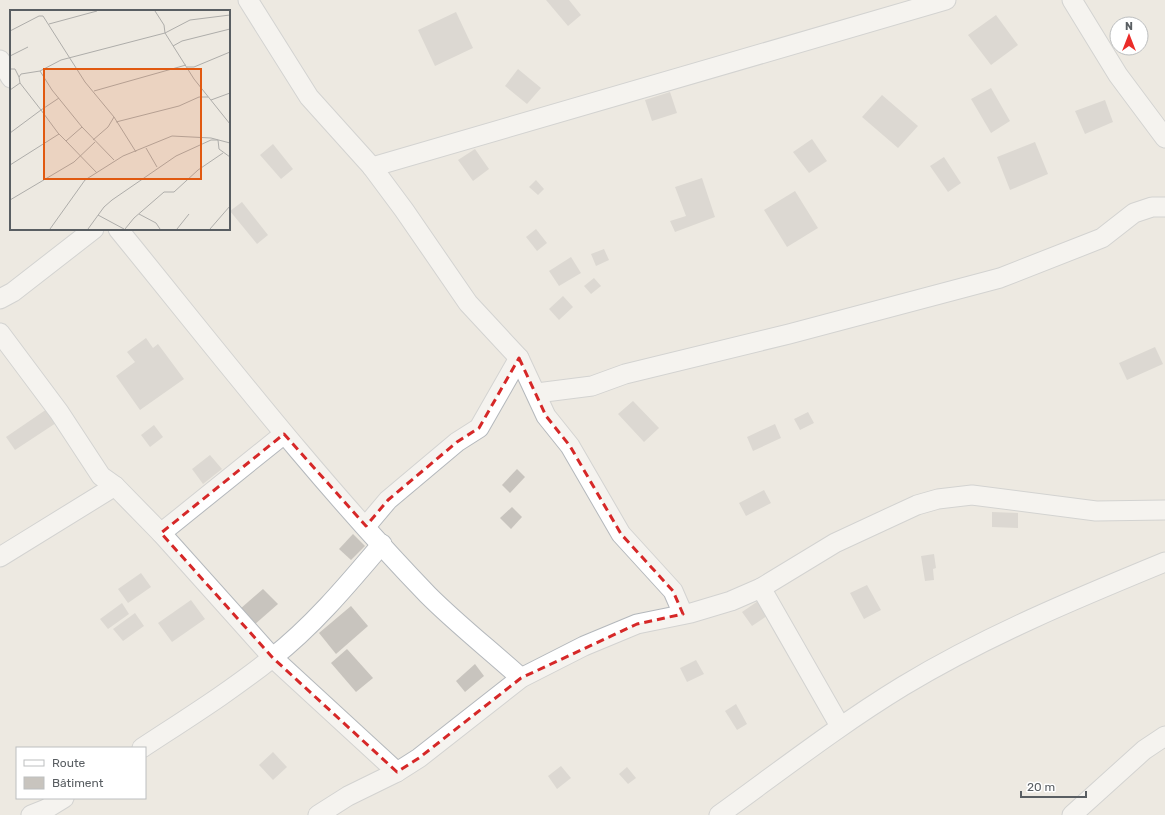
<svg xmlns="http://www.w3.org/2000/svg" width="1165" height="815" font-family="Rubik,sans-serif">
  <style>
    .building { fill: #c8c4be }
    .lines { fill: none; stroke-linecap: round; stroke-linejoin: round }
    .minor-casing { stroke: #b4b8bc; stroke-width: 21 }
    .minor { stroke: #fff; stroke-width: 19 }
    .marked { fill: none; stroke: #d62828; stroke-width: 3; stroke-dasharray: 8 5; stroke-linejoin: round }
    .inset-road { fill: none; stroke: #aeadaa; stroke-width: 1 }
    .view { fill: #e15910; fill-opacity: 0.15; stroke: #e15910; stroke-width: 2 }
    .inset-edge { fill: none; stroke: #595e62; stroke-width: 2 }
  </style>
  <rect width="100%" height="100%" fill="#ede9e1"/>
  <g class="building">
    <path d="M546,0h23l12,15 -13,11z"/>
    <path d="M456,12l17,36 -38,18 -17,-36z"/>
    <path d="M996,15l22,30 -27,20 -23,-30z"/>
    <path d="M518,69l23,19 -14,16 -22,-18z"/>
    <path d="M991,88l19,33 -19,12 -20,-34z"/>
    <path d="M670,92l7,21 -25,8 -7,-21z"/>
    <path d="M882,95l36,31 -20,22 -36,-31z"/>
    <path d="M1105,100l8,22 -28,12 -10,-23z"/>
    <path d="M812,139l15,22 -18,12 -16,-21z"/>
    <path d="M1035,142l13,32 -38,16 -13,-33z"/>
    <path d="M273,144l20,25 -12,10 -21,-24z"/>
    <path d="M475,149l14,20 -16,12 -15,-21z"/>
    <path d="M944,157l17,26 -13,9 -18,-26z"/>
    <path d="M702,178l13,39 -40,15 -5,-11 16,-5 -11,-29z"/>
    <path d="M536,180l8,9 -6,6 -9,-8z"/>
    <path d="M795,191l23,37 -31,19 -23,-37z"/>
    <path d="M242,202l26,33 -11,9 -27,-33z"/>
    <path d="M536,229l11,14 -10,8 -11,-14z"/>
    <path d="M604,249l5,11 -13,6 -5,-12z"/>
    <path d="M571,257l10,16 -22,13 -10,-15z"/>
    <path d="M594,278l7,8 -10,8 -7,-8z"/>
    <path d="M563,296l10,11 -14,13 -10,-11z"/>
    <path d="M146,338l7,10 5,-4 26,35 -44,31 -24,-34 19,-14 -8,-10z"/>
    <path d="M1155,347l8,17 -36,16 -8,-17z"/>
    <path d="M633,401l26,27 -15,14 -26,-28z"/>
    <path d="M47,409l9,14 -41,27 -9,-13z"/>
    <path d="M808,412l6,11 -14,7 -6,-11z"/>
    <path d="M775,424l6,14 -28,13 -6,-14z"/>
    <path d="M154,425l9,12 -13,10 -9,-12z"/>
    <path d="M210,455l12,14 -19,15 -11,-15z"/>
    <path d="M517,469l8,8 -15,16 -8,-8z"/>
    <path d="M764,490l7,13 -25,13 -7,-13z"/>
    <path d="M512,507l10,10 -11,12 -11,-11z"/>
    <path d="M992,512l26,1v15l-26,-1z"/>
    <path d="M353,534l12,12 -14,14 -12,-11z"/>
    <path d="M934,554l2,14 -3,1 1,11 -9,1 -4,-25z"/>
    <path d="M141,573l10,14 -23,16 -10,-14z"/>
    <path d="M867,585l14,25 -17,9 -14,-26z"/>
    <path d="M263,589l15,15 -24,21 -14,-16z"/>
    <path d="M761,599l9,15 -18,12 -10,-14z"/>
    <path d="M191,600l14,19 -33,23 -14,-19z"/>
    <path d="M122,603l7,11 -21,15 -8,-10z"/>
    <path d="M351,606l17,20 -32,28 -17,-21z"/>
    <path d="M135,613l9,13 -21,15 -10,-12z"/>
    <path d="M347,649l26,29 -17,14 -25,-29z"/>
    <path d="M696,660l8,14 -17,8 -7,-14z"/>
    <path d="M475,664l9,12 -19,16 -9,-11z"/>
    <path d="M736,704l11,20 -10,6 -12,-19z"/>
    <path d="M273,752l14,15 -14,13 -14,-15z"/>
    <path d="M561,766l10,12 -14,11 -9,-13z"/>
    <path d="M627,767l9,11 -8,6 -9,-10z"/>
  </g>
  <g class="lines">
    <g class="minor-casing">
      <g id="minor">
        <path d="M248,0l61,97 63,70 32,43 64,93 51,55 27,58 24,30 51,88 52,57 10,23"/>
        <path d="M1072,0l46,75 47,63"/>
        <path d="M0,60l11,18"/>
        <path d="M372,167l574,-167"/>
        <path d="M118,229c101,124 199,251 310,366 29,29 62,55 93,83"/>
        <path d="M0,299l13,-7 81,-63"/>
        <path d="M0,333l59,79 42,64 14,10 46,47 123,-99"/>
        <path d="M537,393l55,-7 33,-12 164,-40 211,-56 102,-40 32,-25 18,-6h13"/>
        <path d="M366,526l22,-26 69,-58 22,-14 40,-70"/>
        <path d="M161,533l112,125 124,114"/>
        <path d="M0,557l115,-71"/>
        <path d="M761,588l79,138"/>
        <path d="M142,748c44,-29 89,-57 130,-90 42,-33 76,-74 110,-114"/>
        <path d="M31,815l15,-6 18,-11"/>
        <path d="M318,815l30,-19 49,-24 22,-14 102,-80 63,-32 53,-22 54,-11 40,-12 30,-13 74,-45 82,-38 21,-6 34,-4 124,16 69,-1"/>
        <path d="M719,815c61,-44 120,-90 184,-129 83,-50 172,-87 262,-124"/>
        <path d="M1072,815l72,-65 21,-14"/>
      </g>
    </g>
    <use href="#minor" class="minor"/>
  </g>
  <path d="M0 0H1165V815H0ZM519,358l27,58 24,30 51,88 52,57 10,23 -46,10 -116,54 -102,80 -22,14 -124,-114 -112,-125 123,-99 82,92 22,-26 69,-58 22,-14z" fill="#ede9e1" fill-opacity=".55" fill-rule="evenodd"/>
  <path class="marked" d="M519,358l27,58 24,30 51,88 52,57 10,23 -46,10 -116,54 -102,80 -22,14 -124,-114 -112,-125 123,-99 82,92 22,-26 69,-58 22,-14z"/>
  <g transform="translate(10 10)">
    <rect width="220" height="220" fill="#ede9e1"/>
    <path class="inset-road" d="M145,1l9,14 1,8 29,46 36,45M39,14l48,-13M0,21l29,-15h4l42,66 29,35 22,35M163,36l9,-5 48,-12M0,46l18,-9M177,57h7l36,-15M0,59h5l4,8M30,61l12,19 30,37 32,33M0,80l10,-7M84,81l92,-26M49,88l-18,12 17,23 8,8 16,-14M201,90l19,-7M106,112l63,-16 20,-9h9M0,123l31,-23 -21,-27 -1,-6 2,-3 19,-3 21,-11 104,-27 25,-13 40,-5M83,130l15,-13 6,-10M56,131l31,32M136,138l11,19M0,155l49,-31M0,190l64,-38 21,-20M129,204l17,9 4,6M88,205l26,14M40,219l35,-49 38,-24 49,-20 39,2 19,5M78,219l16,-22 8,-7 64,-44 35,-16h7l1,9 11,8M115,219l9,-11 30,-26h10l24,-22 25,-17M167,219l12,-15M200,219l20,-23"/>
    <path class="view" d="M34,59h157v110h-157z"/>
    <rect width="220" height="220" class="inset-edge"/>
  </g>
  <rect x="16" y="747" width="130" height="52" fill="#ffffff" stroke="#bdbfc0"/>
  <rect x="24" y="760" width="20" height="6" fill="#ffffff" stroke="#bdbfc0"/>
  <text x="52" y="767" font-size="12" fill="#595e62">Route</text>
  <rect x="24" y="777" width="20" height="12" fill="#c8c4be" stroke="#bdbfc0"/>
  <text x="52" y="787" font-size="12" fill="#595e62">Bâtiment</text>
  <g transform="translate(1129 36)"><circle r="19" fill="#ffffff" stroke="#bdbfc0"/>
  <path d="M0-3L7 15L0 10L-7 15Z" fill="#ea2c29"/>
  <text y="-6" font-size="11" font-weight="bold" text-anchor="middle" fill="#595e62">N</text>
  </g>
  <path d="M1021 791v6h65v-6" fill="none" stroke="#595e62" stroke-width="2"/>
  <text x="1027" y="791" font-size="12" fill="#595e62" stroke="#ffffff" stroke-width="3" paint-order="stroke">20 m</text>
</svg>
